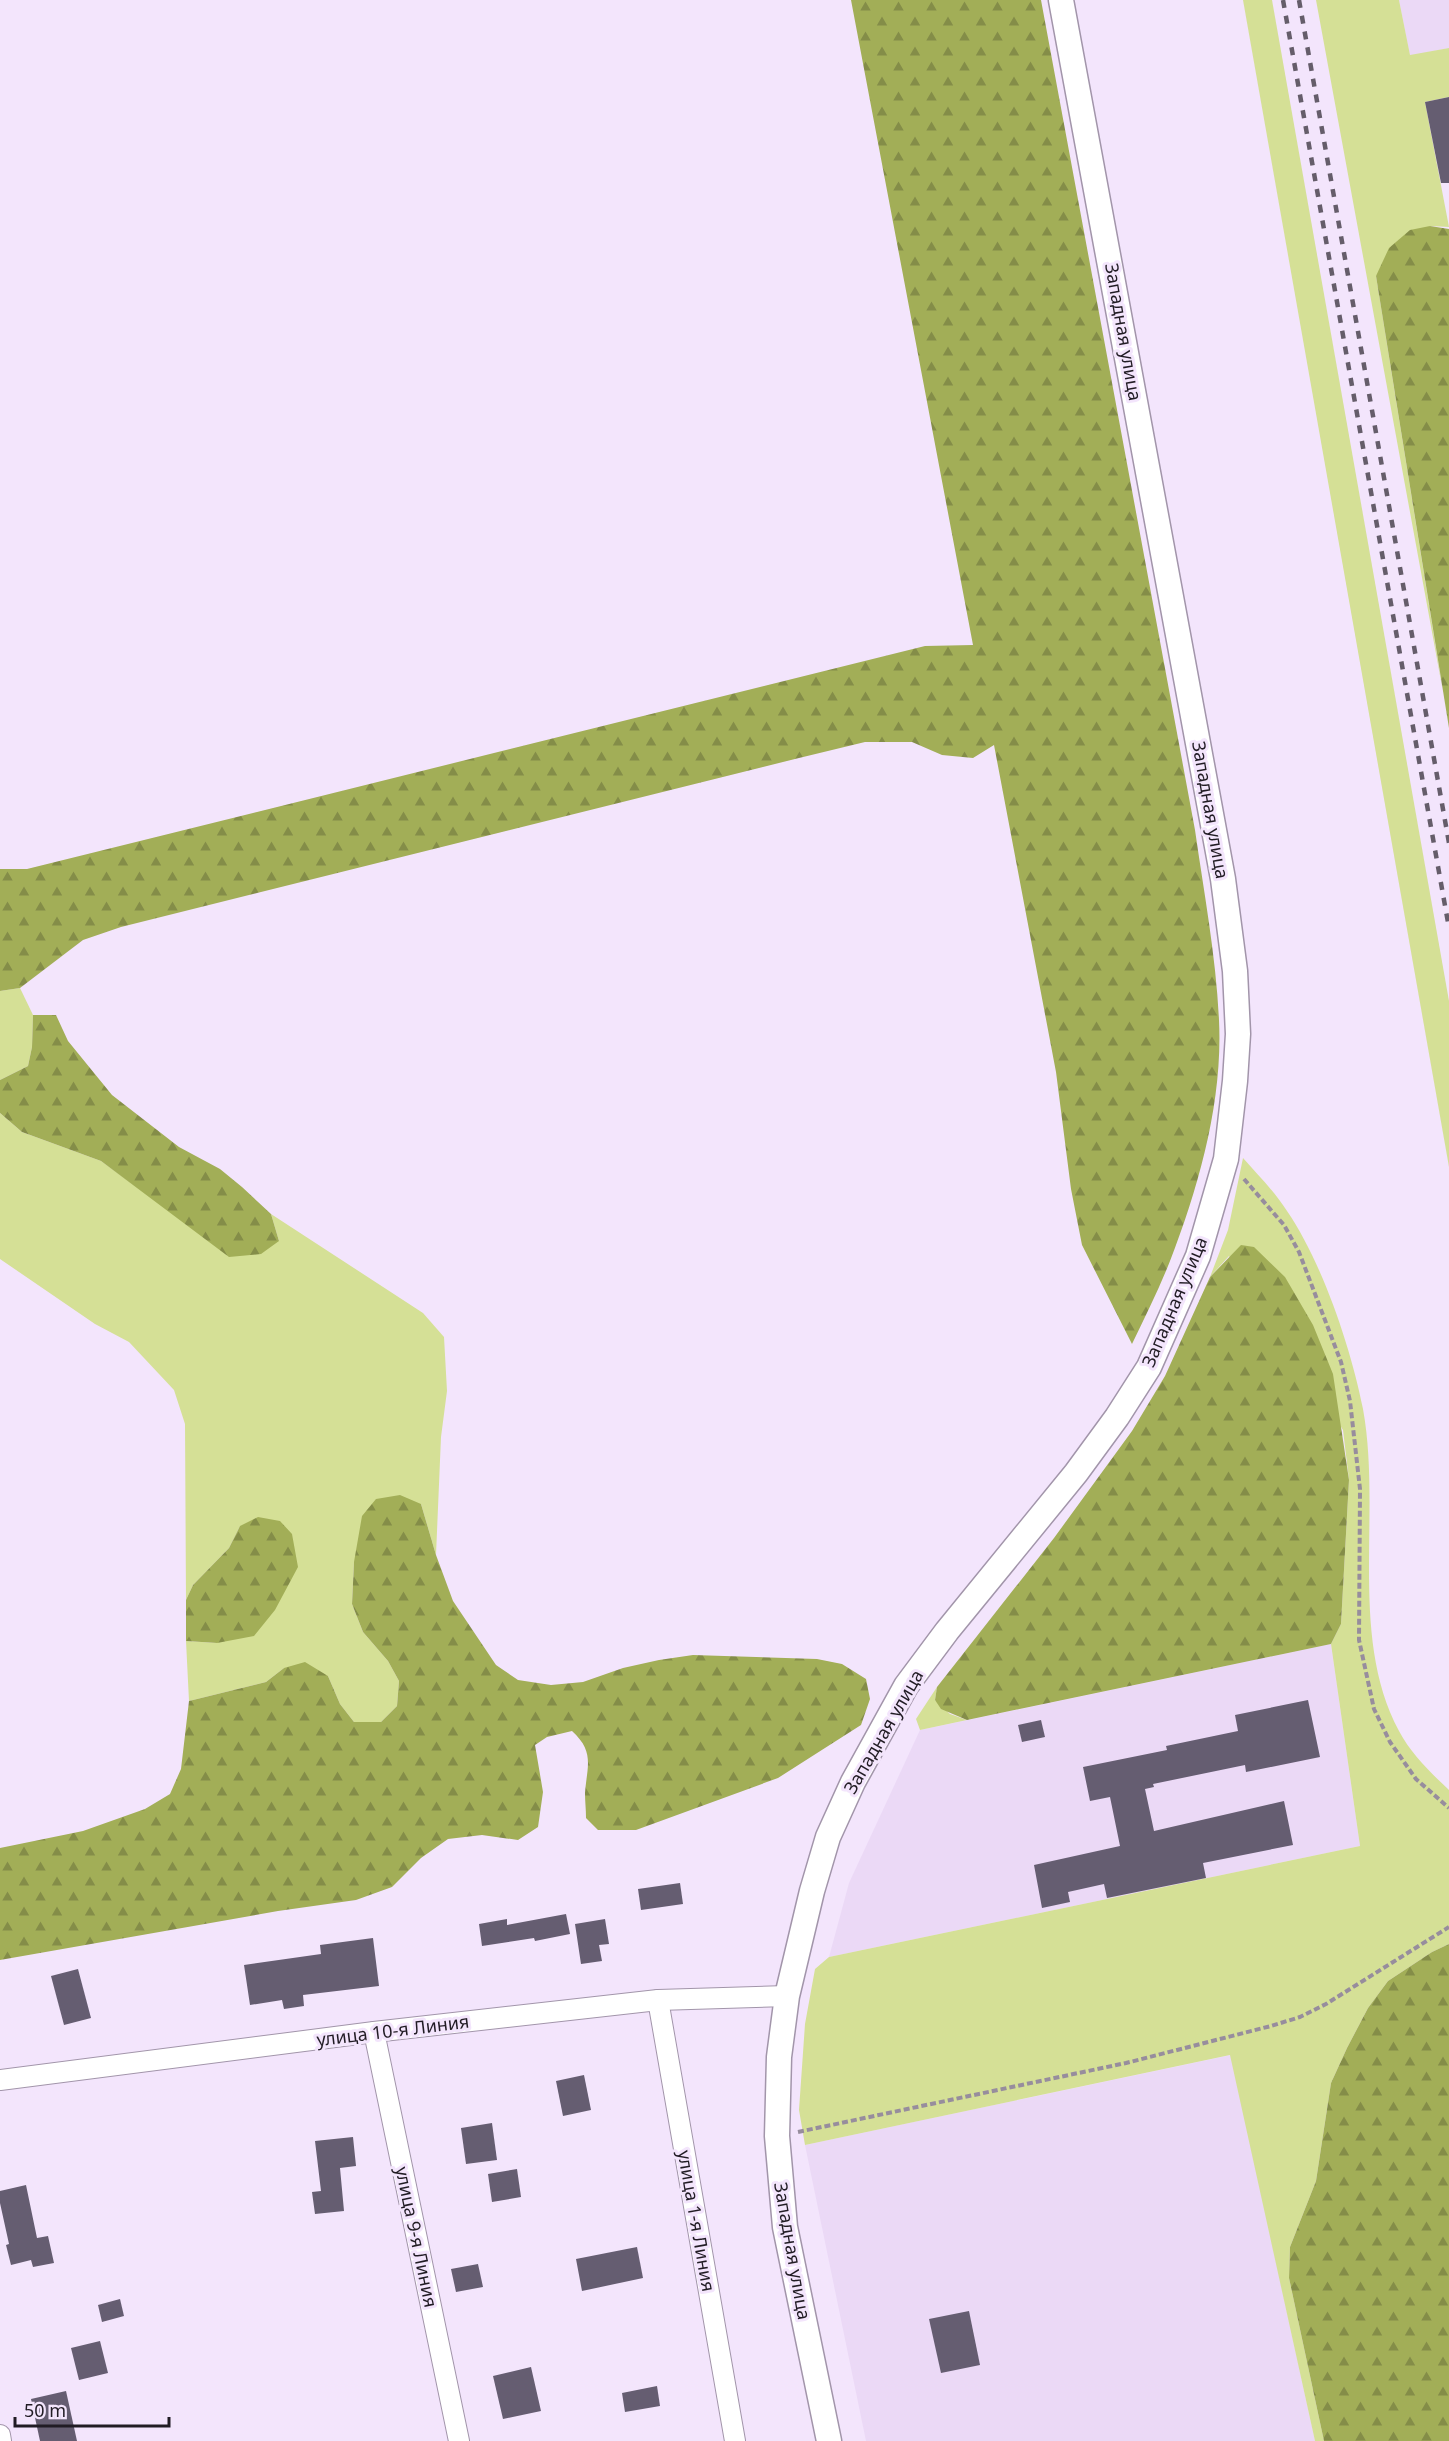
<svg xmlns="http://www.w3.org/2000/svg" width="1449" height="2441" font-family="'Noto Sans',sans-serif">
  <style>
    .built { fill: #ebd9f6 }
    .green { fill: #d5e096 }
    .forest { fill: url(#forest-firs) }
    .building { fill: #655d71 }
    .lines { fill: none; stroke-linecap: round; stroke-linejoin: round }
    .minor-casing { stroke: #a295aa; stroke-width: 22 }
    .tertiary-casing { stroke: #a295aa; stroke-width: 27 }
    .path { stroke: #978d9d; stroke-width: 4; stroke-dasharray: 6 3; stroke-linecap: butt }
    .minor { stroke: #fff; stroke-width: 20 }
    .tertiary { stroke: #fff; stroke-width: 24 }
    .rail { stroke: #655d6a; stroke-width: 4.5; stroke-dasharray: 8 8; stroke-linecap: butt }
    .labels { text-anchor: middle; stroke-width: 6; stroke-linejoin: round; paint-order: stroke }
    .street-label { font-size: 18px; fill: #211c24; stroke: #f3e5fc }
  </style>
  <defs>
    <pattern id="forest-firs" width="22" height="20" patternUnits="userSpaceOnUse" patternTransform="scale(1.5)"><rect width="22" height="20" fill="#a2ae57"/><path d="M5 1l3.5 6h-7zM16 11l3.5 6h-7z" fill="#848d48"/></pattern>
  </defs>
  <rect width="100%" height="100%" fill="#f3e5fc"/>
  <g class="built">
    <path d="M1399,0h50v48l-39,8z"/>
    <path d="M1331,1644l29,202 -531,111 20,-74 71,-153z"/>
    <path d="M1231,2055l84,386h-449l-61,-296z"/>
  </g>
  <g class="green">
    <path d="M1243,0h29l177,1001v166z"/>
    <path d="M1316,0h83l11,55 39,-7v49l-24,5 24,125 -19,-1 -54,50 67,416z"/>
    <path d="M20,988l13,27 -1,32 -4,19 -28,14v-89z"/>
    <path d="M0,1113l22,19 79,29 33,24 145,56 -8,-27 152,99 21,24 3,54 -6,46 -5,118 -15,-51 -67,58 -2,42 11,28 25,29 11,20 -2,25 -16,16h-27l-14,-18 -12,-28 -44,-8 -18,14 -77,19 -3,-60 31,2 23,-117 -11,22 -36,37 -7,15 -1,-176 -11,-34 -45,-48 -34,-18 -95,-65z"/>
    <path d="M1243,1158c15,17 32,34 44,53 35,51 64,137 76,198 19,104 -15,227 36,322 12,23 32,42 50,59v154l-17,8 -44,29 -20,27 -21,40 -16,35 -15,98 -26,66 -1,31 35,163h-9l-85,-386 -425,90 -6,-35 6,-86 10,-55 14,-12 531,-111 -29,-202 10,-20 8,-144 -6,-50 -114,-174 -19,21 18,-47z"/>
    <path d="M937,1687l-2,13 15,14 17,6 -47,10 -4,-11z"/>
  </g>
  <g class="forest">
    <path d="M851,0h190l154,830c9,63 21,126 24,190 4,81 -20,166 -49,241 -11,28 -25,56 -38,83l-50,-99 -11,-56 -15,-117 -62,-327 -21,13 -31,-3 -30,-13h-47l-66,16 -678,169 -38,13 -63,48 -20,3v-122h27l898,-223 48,-1z"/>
    <path d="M1430,226l19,3v499l-73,-452 13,-28 21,-18z"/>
    <path d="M33,1015h23l12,26 44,54 67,52 41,22 22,18 29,27 8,27 -18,13 -32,3 -128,-96 -79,-29 -22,-19v-33l28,-14 4,-19z"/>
    <path d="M1241,1245l13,2 31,30 28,48 20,49 16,106 -8,144 -10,20 -364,76 -26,-11 -6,-9 2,-13 117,-149 78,-107 33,-55 45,-99z"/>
    <path d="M400,1495l21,9 15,51 17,46 43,64 22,15 33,5 32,-3 40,-14 36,-8 34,-5 124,4 25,5 24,15 4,20 -9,26 -83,53 -142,52h-38l-12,-12c0,-8 -1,-17 -1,-25 2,-27 10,-41 -13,-62l-25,6 -12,8 8,47 -5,35 -20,13 -36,-5 -34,4 -27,19 -29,29 -36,13 -78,11 -278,49v-112l83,-17 62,-22 25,-15 11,-25 8,-68 77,-19 18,-14 21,-6 23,14 12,28 14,18h27l16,-16 2,-25 -11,-20 -25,-29 -11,-28 2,-42 8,-46 14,-17z"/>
    <path d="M258,1517l22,4 12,13 6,33 -23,43 -21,26 -37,7 -31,-2v-41l7,-15 36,-37 11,-22z"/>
    <path d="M1449,1944v497h-125l-35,-163 1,-31 26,-66 15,-98 16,-35 21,-40 20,-27 44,-29z"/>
  </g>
  <g class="building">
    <path d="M1449,97v86h-8l-16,-81z"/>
    <path d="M1308,1700l12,57 -74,15 -1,-7 -92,19 1,3 -9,2 9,42 130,-30 9,44 -90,18 3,15 -99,20 -3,-14 -36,8 2,10 -28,6 -8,-43 86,-19 -10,-49 -20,4 -7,-34 84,-17 -1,-4 72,-15 -3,-16z"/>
    <path d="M1041,1720l4,17 -23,5 -4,-17z"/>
    <path d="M680,1883l3,21 -42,6 -3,-21z"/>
    <path d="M566,1914l4,20 -35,7 -1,-3 -52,8 -3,-22 28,-5v6z"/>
    <path d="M605,1919l4,25 -10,1 3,16 -21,3 -6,-40z"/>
    <path d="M373,1938l6,48 -76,9 1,11 -20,3 -2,-9 -32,5 -6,-40 77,-11 -1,-9z"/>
    <path d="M78,1969l13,49 -27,7 -13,-49z"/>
    <path d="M584,2075l7,35 -28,6 -7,-35z"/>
    <path d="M492,2123l5,37 -31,4 -5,-36z"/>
    <path d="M353,2137l3,29 -16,2 4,43 -29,3 -3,-22 9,-1 -6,-50z"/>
    <path d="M517,2169l4,28 -29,5 -4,-28z"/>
    <path d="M26,2185l11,53 11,-2 6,27 -21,4 -2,-7 -20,5 -5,-20 3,-1 -9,-41v-12z"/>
    <path d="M637,2247l6,31 -61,13 -6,-32z"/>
    <path d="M478,2264l5,23 -27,5 -5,-23z"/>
    <path d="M120,2299l4,17 -22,6 -4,-17z"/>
    <path d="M969,2311l11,54 -39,8 -12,-54z"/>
    <path d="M100,2341l8,32 -29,7 -8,-32z"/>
    <path d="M531,2367l10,44 -38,8 -10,-43z"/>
    <path d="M657,2386l3,20 -35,6 -3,-19z"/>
    <path d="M66,2391l11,50h-37l-9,-42z"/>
  </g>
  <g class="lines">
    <g class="minor-casing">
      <g id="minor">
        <path d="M658,2000l77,441"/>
        <path d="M374,2032l85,409"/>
        <path d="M0,2080l374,-48 284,-32 129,-4"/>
        <path d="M0,2435l1,6"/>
      </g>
    </g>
    <g class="tertiary-casing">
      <path id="tertiary" d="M829,2441l-44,-214 -8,-91 2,-79 8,-61 25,-105 16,-54 25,-55 53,-96 41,-55 129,-158 41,-56 32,-50 49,-111 28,-97 9,-78 3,-47 -3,-63 -12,-92 -162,-879"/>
    </g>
    <g class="path">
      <path d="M1244,1179l40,46 15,27 42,110 9,39 10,88 -1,151 15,69 16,33 26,37 33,29"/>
      <path d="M798,2132l328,-69 145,-37 29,-9 26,-13 123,-77"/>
    </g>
    <use href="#minor" class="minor"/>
    <use href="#tertiary" class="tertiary"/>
    <g class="rail">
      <path d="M1283,0l166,928"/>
      <path d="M1299,0l150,843"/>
    </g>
  </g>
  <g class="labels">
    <g class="street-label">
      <text transform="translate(1123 332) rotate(80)" y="6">Западная улица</text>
      <text transform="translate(1210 810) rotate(80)" y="6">Западная улица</text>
      <text transform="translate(1175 1302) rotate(-67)" y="6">Западная улица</text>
      <text transform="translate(884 1732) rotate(-60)" y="6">Западная улица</text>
      <text transform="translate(393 2031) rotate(-7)" y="6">улица 10-я Линия</text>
      <text transform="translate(696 2221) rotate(80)" y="6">улица 1-я Линия</text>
      <text transform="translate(416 2237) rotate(78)" y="6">улица 9-я Линия</text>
      <text transform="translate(792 2251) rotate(80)" y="6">Западная улица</text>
    </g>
  </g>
  <path d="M15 2417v9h154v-9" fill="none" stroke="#211c24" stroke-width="3"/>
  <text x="24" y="2417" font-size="18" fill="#211c24" stroke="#f3e5fc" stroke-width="4.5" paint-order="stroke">50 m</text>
</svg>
